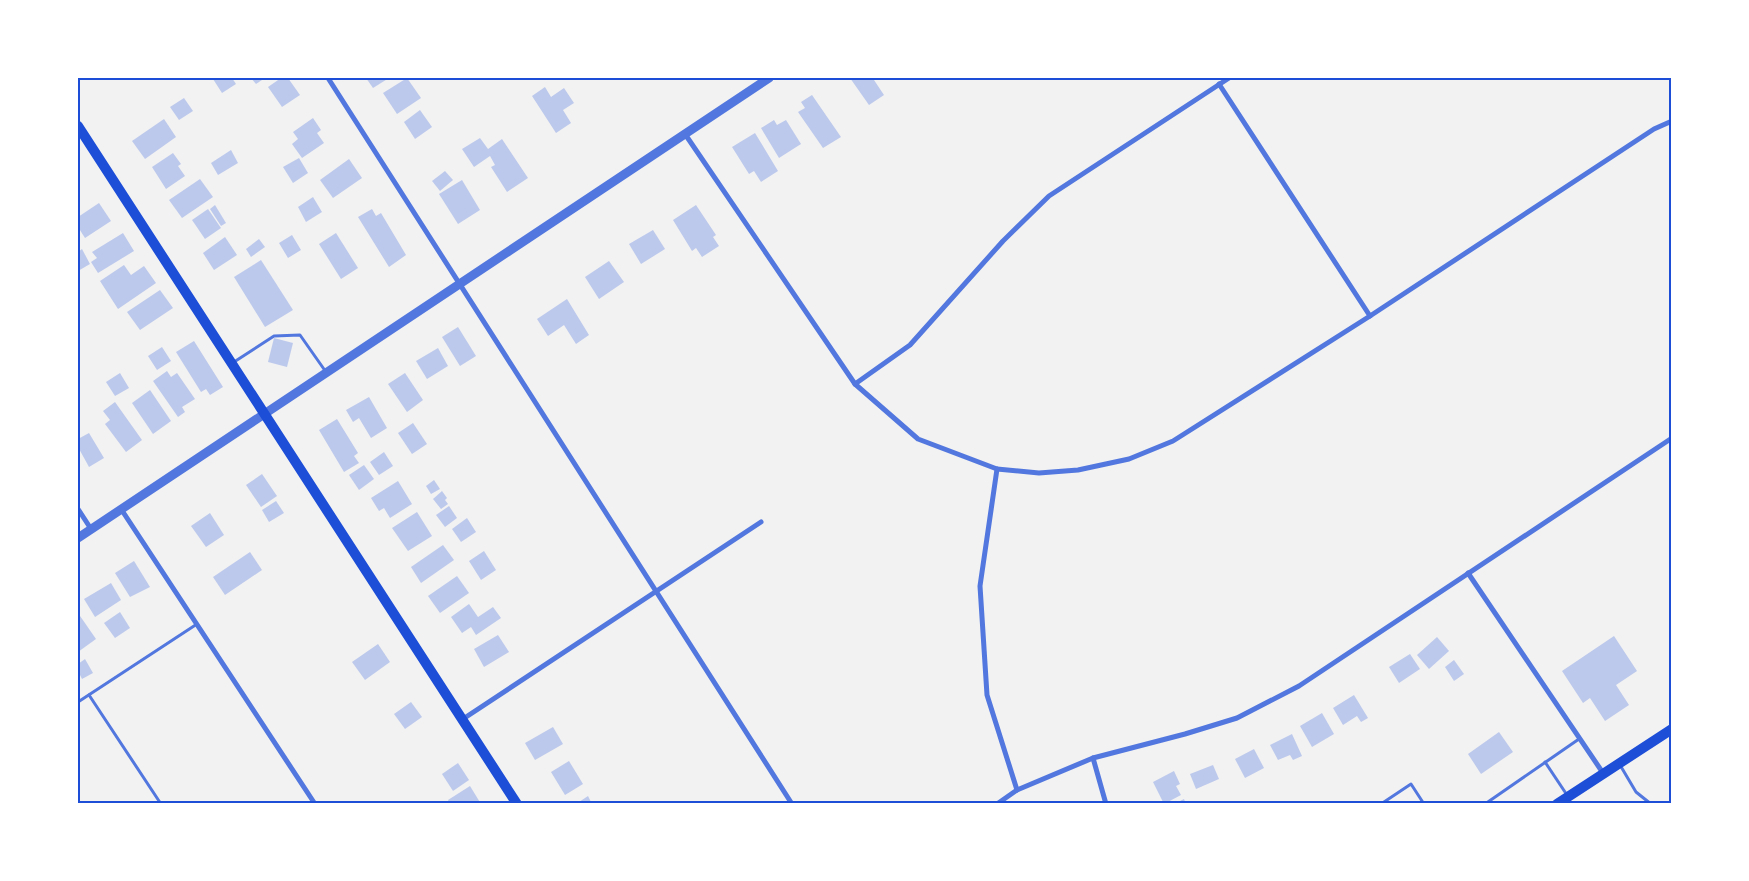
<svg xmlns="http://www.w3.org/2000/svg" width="1749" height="881" font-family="Montserrat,sans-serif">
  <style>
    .building { fill: #bdc9ec }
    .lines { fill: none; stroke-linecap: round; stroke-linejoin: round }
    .service { stroke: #5277de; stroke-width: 3 }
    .minor { stroke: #5277de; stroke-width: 5 }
    .tertiary { stroke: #5277de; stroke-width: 9 }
    .secondary { stroke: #1d4ed8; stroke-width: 10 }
    .neatline { fill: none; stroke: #1d4ed8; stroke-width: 2 }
  </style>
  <rect width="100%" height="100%" fill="#f2f2f2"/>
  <g class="building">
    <path d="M215,78h17l4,6 -14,9 -9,-14z"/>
    <path d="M251,78h14l-9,6z"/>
    <path d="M281,78h7l12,17 -18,12 -14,-20z"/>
    <path d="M366,78h23l-16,10z"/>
    <path d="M407,78l14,20 -24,16 -14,-21z"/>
    <path d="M850,78h29l-5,2 10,15 -15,10z"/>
    <path d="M545,87l6,10 13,-9 10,15 -11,7 8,13 -15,10 -24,-37z"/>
    <path d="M812,95l29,42 -18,11 -25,-36 7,-4 -4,-6z"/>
    <path d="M184,98l9,13 -14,9 -9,-13z"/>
    <path d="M420,110l12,17 -17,12 -11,-17z"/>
    <path d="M313,118l8,12 -4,3 7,10 -22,15 -10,-14 6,-5 -5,-7z"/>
    <path d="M164,119l12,18 -31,22 -13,-18z"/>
    <path d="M774,120l3,5 9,-5 15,24 -22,14 -18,-30z"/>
    <path d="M755,133l23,38 -17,11 -7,-11 -5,3 -17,-27z"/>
    <path d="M480,138l8,11 14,-10 26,39 -21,14 -16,-25 4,-2 -5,-9 -16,11 -12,-18z"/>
    <path d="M231,150l7,13 -20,12 -7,-12z"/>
    <path d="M173,153l8,11 -3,2 7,10 -19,13 -14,-22z"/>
    <path d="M299,158l9,15 -15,10 -10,-16z"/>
    <path d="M349,159l13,19 -29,20 -13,-18z"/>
    <path d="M445,171l8,9 -13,11 -8,-10z"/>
    <path d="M200,179l13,18 -31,21 -13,-18z"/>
    <path d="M462,180l18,30 -22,14 -19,-30z"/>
    <path d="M313,197l9,15 -16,10 -8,-15z"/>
    <path d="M99,203l12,18 -26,17 -7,-11v-10z"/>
    <path d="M215,205l11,18 -5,3 -11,-17z"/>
    <path d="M696,205l20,30 -3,2 6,9 -17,11 -6,-9 -4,3 -19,-31z"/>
    <path d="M208,209l13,19 -16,11 -13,-19z"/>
    <path d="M372,209l4,7 5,-3 25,42 -17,12 -31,-50z"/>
    <path d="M653,230l12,19 -24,15 -12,-20z"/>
    <path d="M123,233l11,18 -36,22 -7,-11 6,-4 -5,-6z"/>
    <path d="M336,233l22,35 -17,11 -22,-35z"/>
    <path d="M292,235l9,15 -13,8 -9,-15z"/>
    <path d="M225,237l12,18 -23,15 -11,-17z"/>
    <path d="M259,239l6,8 -14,10 -5,-8z"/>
    <path d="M82,249l8,15 -12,7v-19z"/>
    <path d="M261,260l32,50 -28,17 -31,-50z"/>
    <path d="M609,261l15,21 -25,17 -14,-22z"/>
    <path d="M124,265l7,10 13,-9 12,17 -38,26 -18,-28z"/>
    <path d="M160,290l13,18 -33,22 -13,-18z"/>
    <path d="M567,299l22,36 -13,9 -12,-19 -16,11 -11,-17z"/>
    <path d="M458,327l18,29 -16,10 -18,-29z"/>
    <path d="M274,338l19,5 -6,24 -19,-5z"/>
    <path d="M194,341l29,46 -13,8 -4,-6 -5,3 -25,-40z"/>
    <path d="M162,347l9,14 -14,9 -9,-14z"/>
    <path d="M438,348l10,18 -21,13 -11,-18z"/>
    <path d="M167,371l4,6 6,-4 18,26 -13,8 3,5 -7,5 -25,-36z"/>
    <path d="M120,373l9,15 -14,8 -9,-14z"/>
    <path d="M405,373l18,27 -16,12 -19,-28z"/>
    <path d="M150,390l21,31 -18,13 -21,-31z"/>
    <path d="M369,397l18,31 -16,10 -12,-20 -6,4 -7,-12z"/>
    <path d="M115,402l27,38 -16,12 -21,-28 5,-4 -7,-9z"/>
    <path d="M337,419l21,34 -4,3 5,7 -15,9 -25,-42z"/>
    <path d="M413,423l14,21 -15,10 -14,-21z"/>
    <path d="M89,433l15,25 -15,9 -11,-20v-8z"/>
    <path d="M384,452l9,14 -14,9 -9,-13z"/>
    <path d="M364,465l10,14 -15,11 -10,-15z"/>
    <path d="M262,474l15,22 -16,11 -15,-22z"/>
    <path d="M434,480l6,9 -9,5 -5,-8z"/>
    <path d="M398,481l14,23 -22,14 -6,-10 -5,3 -8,-13z"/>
    <path d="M442,491l5,7 -2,2 3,4 -7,5 -8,-10z"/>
    <path d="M276,501l8,12 -15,9 -7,-12z"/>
    <path d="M449,506l8,12 -12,9 -9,-12z"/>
    <path d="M417,512l15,24 -24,15 -16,-23z"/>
    <path d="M210,513l14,22 -18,12 -15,-21z"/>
    <path d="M467,518l9,14 -15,10 -9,-13z"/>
    <path d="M443,545l11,15 -33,23 -10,-16z"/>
    <path d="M484,551l12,19 -15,10 -12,-19z"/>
    <path d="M250,552l12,18 -37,25 -12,-18z"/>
    <path d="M134,561l16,26 -20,10 -15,-24z"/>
    <path d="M457,576l12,17 -29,20 -12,-17z"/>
    <path d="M111,583l10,17 -26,17 -11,-18z"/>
    <path d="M469,604l9,13 15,-10 8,11 -25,17 -5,-8 -9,6 -11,-16z"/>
    <path d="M120,612l10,16 -15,10 -11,-15z"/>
    <path d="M78,613l18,26 -18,13z"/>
    <path d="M498,635l11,17 -25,15 -10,-18z"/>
    <path d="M1614,636l23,35 -21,14 13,20 -24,16 -15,-23 -7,5 -21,-32z"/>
    <path d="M1437,637l12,14 -20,18 -12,-14z"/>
    <path d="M378,644l12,18 -25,18 -13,-18z"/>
    <path d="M1410,654l10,15 -21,14 -10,-16z"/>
    <path d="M85,659l8,14 -11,6 -4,-8v-7z"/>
    <path d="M1454,660l10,14 -10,7 -9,-14z"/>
    <path d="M1354,695l14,23 -7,4 -4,-6 -14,9 -10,-17z"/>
    <path d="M411,702l11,15 -17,12 -11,-15z"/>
    <path d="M1322,713l12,21 -22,13 -12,-21z"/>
    <path d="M553,727l10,17 -28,16 -10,-17z"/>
    <path d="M1499,732l14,20 -32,22 -13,-20z"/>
    <path d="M1292,734l10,22 -9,4 -3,-5 -12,5 -8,-15z"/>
    <path d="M1254,749l10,19 -19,10 -10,-19z"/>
    <path d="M569,761l14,23 -18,11 -14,-23z"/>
    <path d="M458,763l11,17 -16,11 -11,-17z"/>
    <path d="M1213,765l6,14 -23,10 -6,-15z"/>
    <path d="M1174,771l6,13 -4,2 5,9 -17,9 -11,-22z"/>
    <path d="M470,786l11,18h-31l-2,-4z"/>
    <path d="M588,796l4,8h-16z"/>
    <path d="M1184,799l2,5h-12z"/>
  </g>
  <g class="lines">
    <g class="service">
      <path d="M234,362l40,-26 26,-1 26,37"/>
      <path d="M89,695l72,109"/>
      <path d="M78,702l119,-78"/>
      <path d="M1545,762l22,33"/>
      <path d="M1620,765l16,27 15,12"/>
      <path d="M1381,804l30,-20 13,20"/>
      <path d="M1485,804l94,-65"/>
    </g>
    <g class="minor">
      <path d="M328,78l464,726"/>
      <path d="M1219,84l151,232"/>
      <path d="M685,134l170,250 63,55 79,30 42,4 39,-3 51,-11 44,-18 197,-125 284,-187 18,-8"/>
      <path d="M855,384l55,-39 93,-104 46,-45 180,-118"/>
      <path d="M997,469l-17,117 7,109 30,95"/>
      <path d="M78,509l13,20"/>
      <path d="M121,509l194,295"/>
      <path d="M1468,573l135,200"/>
      <path d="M463,719l298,-197"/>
      <path d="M1093,758l13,46"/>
      <path d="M997,804l20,-14 76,-32 92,-24 52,-16 62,-32 373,-248"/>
    </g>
    <path class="tertiary" d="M78,538l691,-460"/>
    <g class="secondary">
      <path d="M78,126l439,678"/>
      <path d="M1557,804l115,-75"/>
    </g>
  </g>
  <rect width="1749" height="881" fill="none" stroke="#ffffff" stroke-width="158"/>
  <rect x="79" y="79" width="1591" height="723" class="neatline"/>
</svg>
